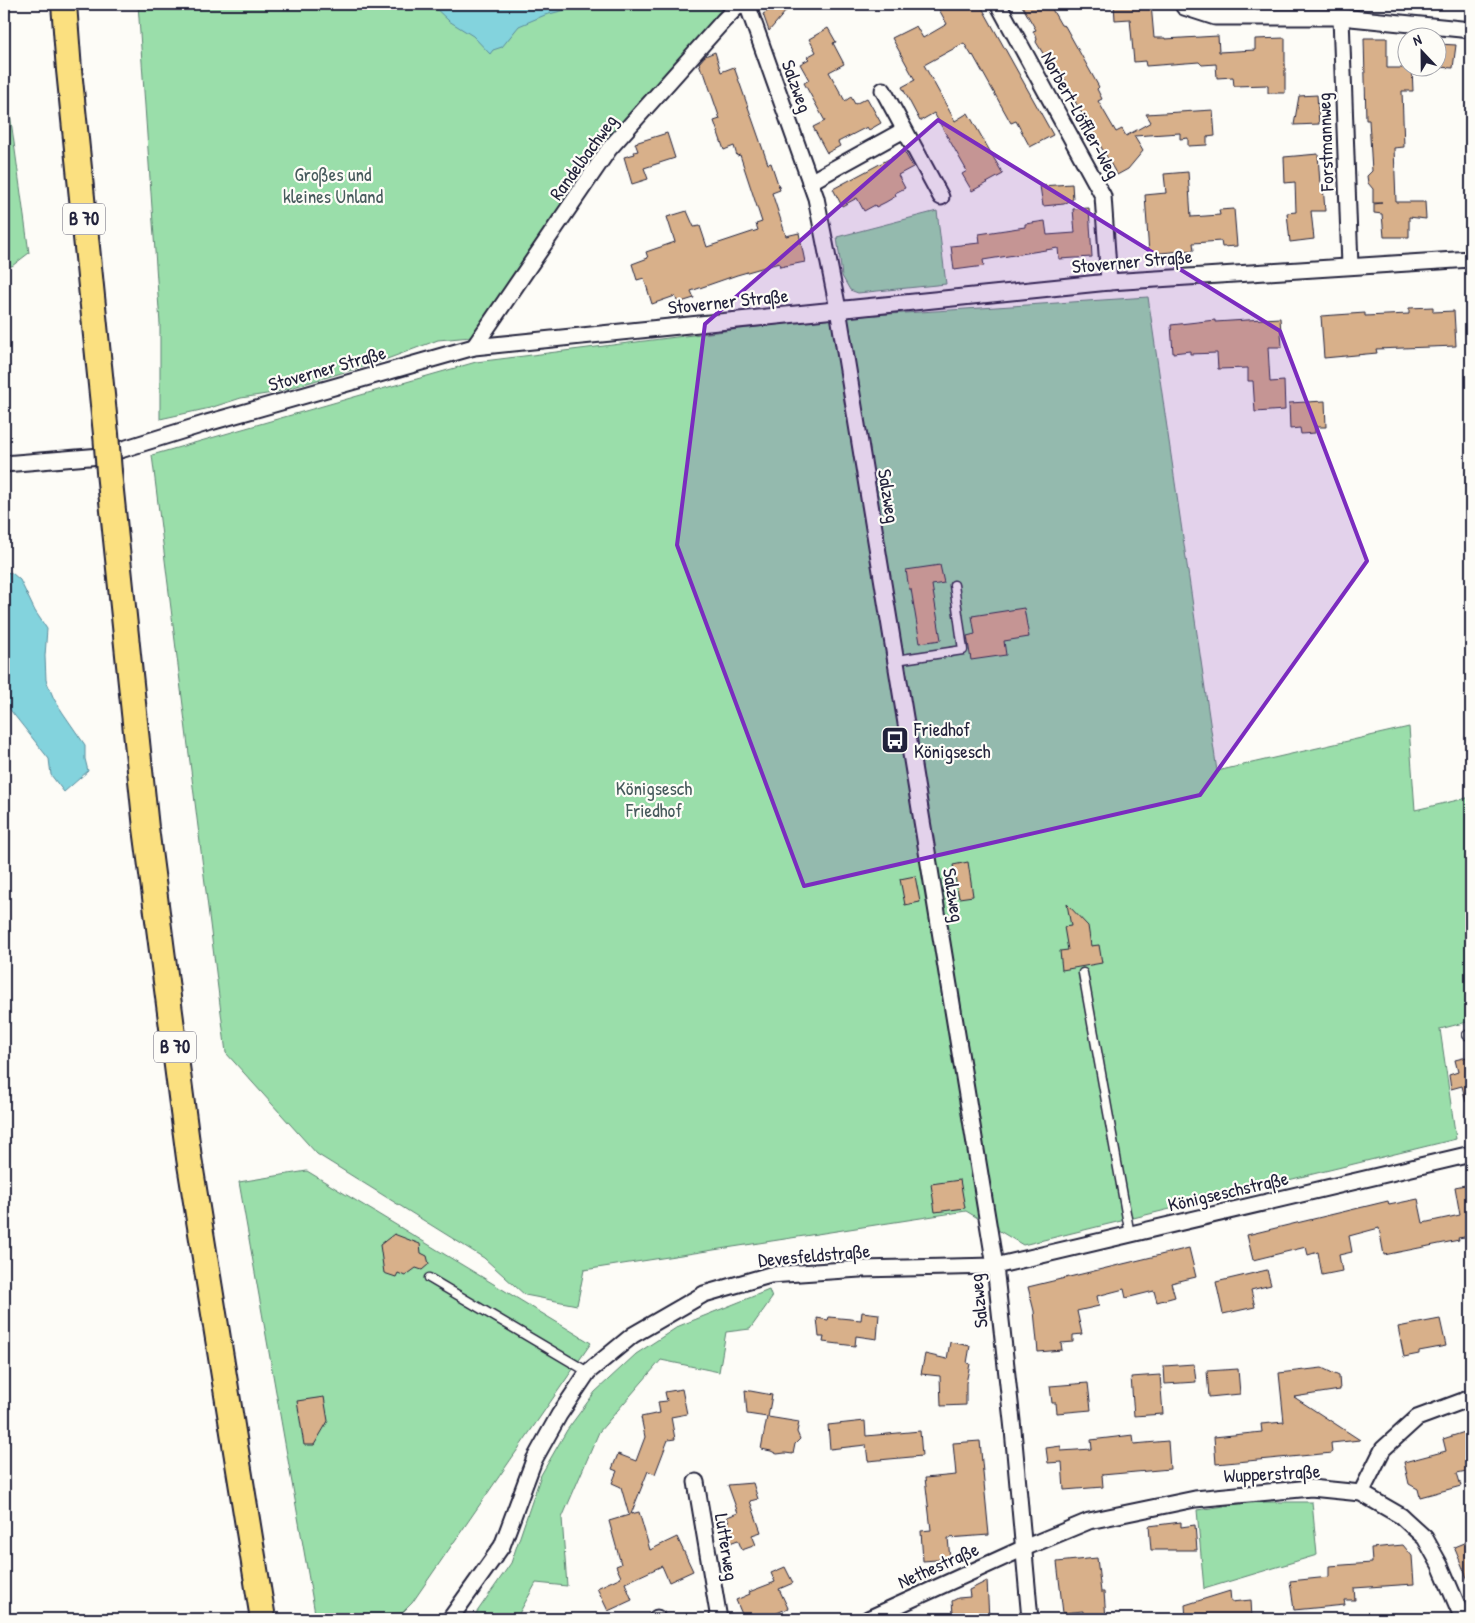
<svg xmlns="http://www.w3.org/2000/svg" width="1475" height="1623" font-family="'Patrick Hand',sans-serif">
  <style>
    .green { fill: #9adeaa; stroke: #5e8072 }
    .water { fill: #83d3dd; stroke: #5c8c9c }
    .building { fill: #d8b08a; stroke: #22223b }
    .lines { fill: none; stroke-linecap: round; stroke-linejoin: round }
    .service-casing { stroke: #22223b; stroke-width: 11 }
    .minor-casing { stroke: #22223b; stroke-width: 19 }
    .trunk-casing { stroke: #22223b; stroke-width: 28 }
    .service { stroke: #fdfcf7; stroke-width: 8 }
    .minor { stroke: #fdfcf7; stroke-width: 15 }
    .trunk { stroke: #fbe080; stroke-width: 24 }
    .trunk-bridge-casing { stroke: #22223b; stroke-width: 28; stroke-linecap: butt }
    .trunk-bridge { stroke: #fbe080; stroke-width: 24 }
    .marked { fill: #7b2cbf; fill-opacity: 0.2; stroke: #7b2cbf; stroke-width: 4; stroke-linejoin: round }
    .labels { text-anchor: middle; stroke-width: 4.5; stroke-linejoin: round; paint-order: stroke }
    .shield { fill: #fdfcf7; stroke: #646373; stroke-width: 1 }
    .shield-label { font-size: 18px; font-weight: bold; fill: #22223b }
    .street-label { font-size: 19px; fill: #22223b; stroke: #fdfcf7 }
    .park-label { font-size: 19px; fill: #465a5c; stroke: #fdfcf7 }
    .poi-label { font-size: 19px; fill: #22223b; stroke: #fdfcf7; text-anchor: start }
  </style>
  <rect width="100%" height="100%" fill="#fdfcf7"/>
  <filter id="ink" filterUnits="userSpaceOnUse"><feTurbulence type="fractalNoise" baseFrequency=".02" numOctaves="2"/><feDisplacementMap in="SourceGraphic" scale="10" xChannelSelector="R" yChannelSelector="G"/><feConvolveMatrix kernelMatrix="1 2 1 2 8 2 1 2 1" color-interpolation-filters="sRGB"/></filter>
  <g filter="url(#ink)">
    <g class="green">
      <path d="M138,4h590l4,7 -128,143 -122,182 -44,4 -59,22 -106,31 -32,5 -31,10 -50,11v-95z"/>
      <path d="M4,69l25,184 -17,13 -8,-1z"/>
      <path d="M937,211l9,73 -88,9 -8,-3 -8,-14 -5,-39z"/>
      <path d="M1148,297l69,474 192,-44 6,83 56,-13v224l-31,8 16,110 -433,106 -57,-34 -382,59 -7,35 -52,-10 -41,-37 -167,-104 -91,-101 -74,-598 324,-93 353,-44z"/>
      <path d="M307,1171l284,172 -179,260 -16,16h-80l-77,-437z"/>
      <path d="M769,1290l3,8 -22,31 -24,3 -7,40 -58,-12 -62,72 -37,86 5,68 -31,-3 -20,36h-44l39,-56 30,-88 26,-45 28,-38 41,-38 43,-28z"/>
      <path d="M1252,1502h60l5,53 -113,34 -7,-79z"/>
    </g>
    <g class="water">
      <path d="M431,4h150l-4,3 -32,8 -26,11 -17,21 -9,3 -3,4 -17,-18 -24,-15z"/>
      <path d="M4,572l8,1 8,7 15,31 12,18 -2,27 1,24 8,19 9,14 22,32v14l3,12 -24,21 -13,-17 -2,-16 -38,-48 -7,-12z"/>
    </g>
    <g class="building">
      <path d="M780,4h12l-23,27 -6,-17z"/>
      <path d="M936,4h44l73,131 -23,12 -14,-26 -5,2 -38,-68 -1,1 -8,-13 -40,22 31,56 13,-8 35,61 -31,17 -10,-17 5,-3 -33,-58 -14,8 -18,-34 13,-7 -23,-42 24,-12 7,12 24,-14z"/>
      <path d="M1021,4h28l12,21 4,1 34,61 -2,2 5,10 -4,2 18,31 6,-3 4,7 25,-14 -5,-8 67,-4 2,26 -8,1v8l-19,1v-8l-8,1v-6l-46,3 9,15 -15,18 -11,6 -45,-79 2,-1 -15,-26h-2l-4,-7 -2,1 -4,-7 -3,-1 -8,-13 1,-3 -4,-8 3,-1z"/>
      <path d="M1114,4h37l3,34h11v1l53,-3 1,16 36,-2v-11l30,-1v55h-17v-8l-34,1 -1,-9 -16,1 -1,-14 -14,1 -3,-3 -53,4 -1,-5 -11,1 -4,-43 -15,1z"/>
      <path d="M828,28l8,14 -3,1 11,21 -15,8 16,29 6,-4 4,7 12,-6 14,25 -12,7 -2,-3 -29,15 2,4 -13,7 -14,-26 12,-6 -21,-38 5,-3 -9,-16 9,-5 -2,-2 9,-5 -7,-13z"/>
      <path d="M1364,38h23v30h25l1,23h-11l2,56 -10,1 2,54h29l1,17 -17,-2v20h-25l-2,-23 -8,-1v-9l8,-1h-9v-14l-5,-6 -1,-7 5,-5 -3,-51h-3z"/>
      <path d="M1438,44l18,1 -3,23 -15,-1z"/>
      <path d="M715,52l6,20 13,-5 34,97 3,-1 9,27 -8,3 14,43 13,-3 6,29 -25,5 -1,-4 -42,12 -46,16 3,7 -16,5 -3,-7 -23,8 -8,-26 -7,2 -5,-16 16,-6 -2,-6 29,-10 -8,-25 20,-6 7,16 6,-1 7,21 51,-17 -2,-6 6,-2 -22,-67 -3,1 -3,-10 -10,4 -10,-29 6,-2 -16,-47h-2l-3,-9 6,-7z"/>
      <path d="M1317,95l2,29 -25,1 5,-29z"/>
      <path d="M667,133l8,25 -31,10 4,11 -16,5 -8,-27 11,-3 -1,-2 4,-1 -3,-8z"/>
      <path d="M904,151l9,16 -15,8 7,13 -10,5 1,3 -10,6 -10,5 -1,-2 -11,6 -7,-13 -15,8 -9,-17z"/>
      <path d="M1318,154l2,31h3l2,26h-14l3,28 -24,3 -3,-29 9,-1 -1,-30 -10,1 -1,-26z"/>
      <path d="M1188,172l3,45 29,-2 -1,-5 15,-1 3,37 -15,1 -1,-6 -28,2 1,7 -45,4 -4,-59 21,-2 -2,-19z"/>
      <path d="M1072,184l1,15 -9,5 -21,2 -3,-20z"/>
      <path d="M1089,208l3,49 -33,2 -1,-11 -75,12 1,6 -30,4 -3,-24 29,-3 -1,-9 46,-7v-3l20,-3 2,14 28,-2 -2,-24z"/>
      <path d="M1433,307v5l21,-1 2,35 -80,3 1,4 -53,5 -3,-42 44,-3v3l44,-2v-6z"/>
      <path d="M1280,318l2,29h-14l2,35 14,-1 1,29 -30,2 -2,-31h-5v-13l-30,1 -1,-16 -27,1v-3l-17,2 -2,-28 44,-5v2z"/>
      <path d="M1325,401l1,26h-11v6l-14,1 -1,-6 -10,1 -1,-26z"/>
      <path d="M940,565l4,18 -12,2 9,55 -21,3 -9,-54h-2l-3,-19z"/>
      <path d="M1024,608l5,29 -25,4 2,14 -35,5 -4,-24 8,-2 -3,-18z"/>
      <path d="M968,862l5,34 -14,2 -6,-33z"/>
      <path d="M915,876l5,26 -15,3 -5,-26z"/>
      <path d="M1067,904l21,22 3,20 8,-1 3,18 -40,7 -2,-19 8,-1 -4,-23 7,-1z"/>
      <path d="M1471,1056v46h-5l-4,-16 -11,3 -2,-14 9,-3 -3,-12z"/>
      <path d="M960,1180l5,28 -30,4 -4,-28z"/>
      <path d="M1470,1184l1,10v42l-13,2 1,2 -75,15 -5,-27 -30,8 3,16 -13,3 3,16 -20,4 -4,-23 -10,3 -2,-8 -53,13 -6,-25 141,-34 1,4 29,-6 5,24 37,-8 -5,-28z"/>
      <path d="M394,1234l26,10 1,9 6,3 2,8 -7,6 -6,-2 -11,8 -7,-3 -2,4 -12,-4 -4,-28z"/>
      <path d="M1189,1248l7,29 -25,6 4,14 -18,5 -3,-11 -28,7 -2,-9 -27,7 2,10 -22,5 5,23 -9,1v7l-12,1 1,7 -24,2 -4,-41 -6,-24z"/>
      <path d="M1267,1270l4,15 -20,5 4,17 -32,7 -7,-32z"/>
      <path d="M862,1312l17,2 -2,25 -21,-3 -1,10 -32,-4 1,-5h-5l-2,-19 11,2 1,-3 32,3z"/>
      <path d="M1440,1319l6,27 -27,5v3l-15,3 -6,-30z"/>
      <path d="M950,1342l20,4 -3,17 3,1 -4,19v22l-25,1 -1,-30 -19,-2 4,-20 22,5z"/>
      <path d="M1194,1364l2,18 -31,2 -1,-18z"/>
      <path d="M1322,1368l17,8 1,14 -46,7 66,43 -29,3 1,10 -116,11 -2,-27 48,-5 -1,-8 23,-2 -5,-49z"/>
      <path d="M1238,1369l2,25 -31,3 -2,-26z"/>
      <path d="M1160,1375l3,39 -29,2 -3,-39z"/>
      <path d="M1088,1383l3,27 -34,3 -1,-10h-4l-2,-17z"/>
      <path d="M682,1389l5,25 -16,3 4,22 -7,1 -13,34 -7,-3 -17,43 8,-2 11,38 27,-13 16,34 -24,11 -7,-16 -37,17 7,17 -24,11 -11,-23 24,-11 -5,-11 5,-2 -12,-43 20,-6 -8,-28 -9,-4 5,-12 -5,-2 6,-15 18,7 9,-24 -4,-20 19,-4 -2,-11 9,-1 -2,-9z"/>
      <path d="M745,1390l27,5 -4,22 31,5 -2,10 3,7 -5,5 -2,10 -8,-1 -8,1 -6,-3 -10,-2 6,-32 -20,-3z"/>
      <path d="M324,1397l4,24 -14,24h-10l-7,-44z"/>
      <path d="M865,1421l1,15 54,-5 2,25 -54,5 -2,-16 -36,4 -2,-24z"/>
      <path d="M1471,1430v40l-14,3 4,13 -41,11 -2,-8 -9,-5 -5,-22 42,-11 -3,-12z"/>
      <path d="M1133,1435l1,9 34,-3 2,28 -68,6 1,12 -39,3 -2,-28 -14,1 -2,-15 15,-2v5l31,-2 -1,-9z"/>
      <path d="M980,1441l9,94 -41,3 2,21 -27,2 -2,-30 10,-1 -6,-52 31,-3 -3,-32z"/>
      <path d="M753,1483l5,16 -8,2 11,31 -9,3 4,10 -14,5 -4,-10 -11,4 -6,-19 8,-3 -2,-5 11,-4 -10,-28z"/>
      <path d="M1181,1522v5l14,-2 2,25h-46l-2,-24z"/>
      <path d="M1471,1540v47l-17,-40z"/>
      <path d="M1403,1545l9,11 2,28 -60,4 1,12h-11l1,5 -51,5 -4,-29 39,-4v-11l43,-3 -1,-15z"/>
      <path d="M1097,1558l4,34h3l2,27h-23v-8l-20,2 -6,-51z"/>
      <path d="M785,1567l8,16 -14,6 9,19 -24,11h-20l-8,-19 14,-6 -1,-2 26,-10 -4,-9z"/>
      <path d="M987,1581l2,38h-25v-6l-11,1 -1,-13 6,-3 12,-1 -1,-7z"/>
      <path d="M1230,1591l1,11 20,-2 1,19h-26v-1l-40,1 -1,-14z"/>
    </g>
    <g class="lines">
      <g class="service-casing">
        <g id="service">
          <path d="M896,660l67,-10 -9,-65"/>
          <path d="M1083,973l47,262"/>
          <path d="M1467,1035l4,-1"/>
          <path d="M429,1278l159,94"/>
        </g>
      </g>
      <g class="minor-casing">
        <g id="minor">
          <path d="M747,4l69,194 22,111 157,957 18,164 17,189"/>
          <path d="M998,4l105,192 6,86"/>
          <path d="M1184,7l31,10h126l130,13"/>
          <path d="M1341,17l9,249"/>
          <path d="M883,90l58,107"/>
          <path d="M810,182l94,-52"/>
          <path d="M474,347l135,-198 115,-129 16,-16"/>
          <path d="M4,464l97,-8 106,-33 267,-76 635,-65 362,-23"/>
          <path d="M696,1482l23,137"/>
          <path d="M1361,1493l22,-44 34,-31 54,-20"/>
          <path d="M657,1618v1"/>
          <path d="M450,1619l52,-73 32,-86 25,-45 29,-43 45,-37 71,-41 66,-19 90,-6 135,-3 476,-112"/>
          <path d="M868,1619l156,-71 65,-27 106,-22 116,-11 50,5 40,23 24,22 15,27 23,54"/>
        </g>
      </g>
      <g class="trunk-casing">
        <g id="trunk">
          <path d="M64,4l5,66 37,364"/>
          <path d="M109,472l37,356 43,330 74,461"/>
        </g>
      </g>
      <use href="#service" class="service"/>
      <use href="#minor" class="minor"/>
      <use href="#trunk" class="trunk"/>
      <g class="trunk-bridge-casing">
        <path id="trunk-bridge" d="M106,434l3,38"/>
      </g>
      <use href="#trunk-bridge" class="trunk-bridge"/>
    </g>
  </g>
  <path class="marked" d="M938,120l342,211 87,230 -167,234 -396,91 -127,-341 28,-221z"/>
  <defs>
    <g id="bus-square" transform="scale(1.4375)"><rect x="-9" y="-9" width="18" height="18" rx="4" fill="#22223b" stroke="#fdfcf7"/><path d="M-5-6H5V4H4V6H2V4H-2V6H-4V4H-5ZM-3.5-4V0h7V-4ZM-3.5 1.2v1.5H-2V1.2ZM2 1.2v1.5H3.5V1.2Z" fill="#fff"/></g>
  </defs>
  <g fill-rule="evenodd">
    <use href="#bus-square" x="895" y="740"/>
  </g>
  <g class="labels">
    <g class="shield">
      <rect x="63" y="203.5" width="42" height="31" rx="4"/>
      <rect x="154" y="1031.5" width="42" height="31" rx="4"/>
    </g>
    <g class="shield-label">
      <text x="84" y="225">B 70</text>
      <text x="175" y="1053">B 70</text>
    </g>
    <g class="street-label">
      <text transform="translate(797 86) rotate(70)" y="7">Salzweg</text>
      <text transform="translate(1081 115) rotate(61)" y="7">Norbert-Löffler-Weg</text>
      <text transform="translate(1325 142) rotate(-92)" y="7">Forstmannweg</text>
      <text transform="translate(583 157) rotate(-54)" y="7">Randelbachweg</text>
      <text transform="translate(1132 261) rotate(-5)" y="7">Stoverner Straße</text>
      <text transform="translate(728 301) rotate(-6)" y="7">Stoverner Straße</text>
      <text transform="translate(327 368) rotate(-16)" y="7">Stoverner Straße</text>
      <text transform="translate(889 496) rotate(81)" y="7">Salzweg</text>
      <text transform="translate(954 895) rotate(81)" y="7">Salzweg</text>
      <text transform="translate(1228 1191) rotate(-13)" y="7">Königseschstraße</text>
      <text transform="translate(814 1255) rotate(-5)" y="7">Devesfeldstraße</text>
      <text transform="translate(978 1301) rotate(-96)" y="7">Salzweg</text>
      <text transform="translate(1272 1473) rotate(-3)" y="7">Wupperstraße</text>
      <text transform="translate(727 1547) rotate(81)" y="7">Lutterweg</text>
      <text transform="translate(938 1565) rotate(-24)" y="7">Nethestraße</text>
    </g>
    <g class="park-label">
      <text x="333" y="181">Großes und<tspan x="333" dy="22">kleines Unland</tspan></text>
      <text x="654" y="795">Königsesch<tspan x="654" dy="22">Friedhof</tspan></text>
    </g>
    <g class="poi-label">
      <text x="914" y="736">Friedhof<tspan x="914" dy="22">Königsesch</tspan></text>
    </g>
  </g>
  <rect width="1475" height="1623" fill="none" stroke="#fdfcf7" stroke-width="20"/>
  <rect x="10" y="10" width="1455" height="1603" fill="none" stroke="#22223b" stroke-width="2" filter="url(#ink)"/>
  <g transform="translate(1422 52) rotate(338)"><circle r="24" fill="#fdfcf7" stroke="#a5a5ac"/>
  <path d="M0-4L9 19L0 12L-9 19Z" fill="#22223b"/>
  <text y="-8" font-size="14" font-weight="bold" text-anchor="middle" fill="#22223b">N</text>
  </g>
</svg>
